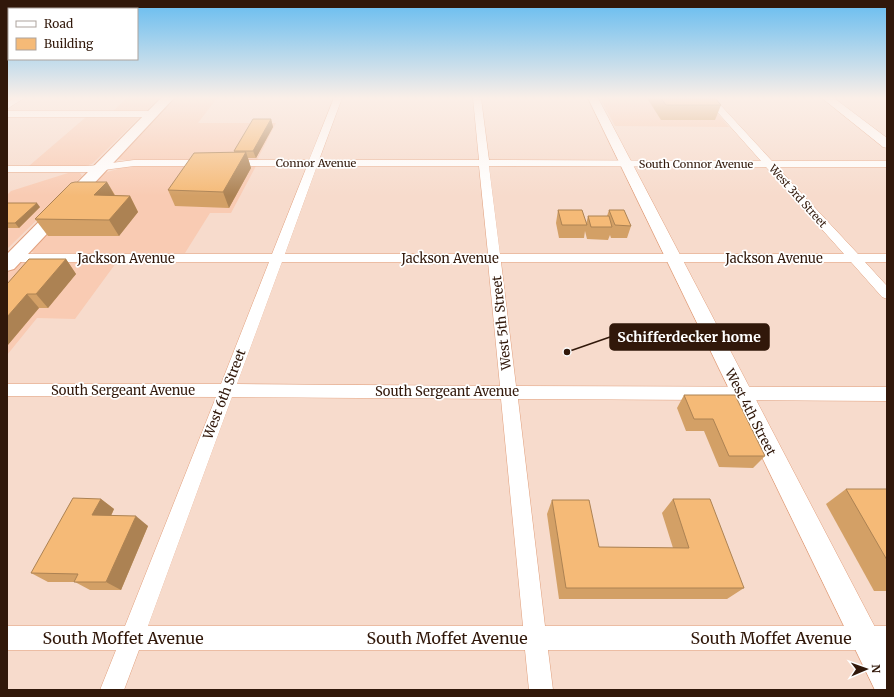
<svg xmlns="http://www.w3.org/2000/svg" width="894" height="697" font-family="Merriweather,serif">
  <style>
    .built { fill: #f9cbb3 }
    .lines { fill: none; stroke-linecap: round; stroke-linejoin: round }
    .minor-casing { stroke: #e19f7c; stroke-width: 1 }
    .tertiary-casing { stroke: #e19f7c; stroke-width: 1 }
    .primary-casing { stroke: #e19f7c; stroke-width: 2 }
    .minor { fill: #fff; fill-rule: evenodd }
    .tertiary { fill: #fff; fill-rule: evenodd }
    .primary { fill: #fff; fill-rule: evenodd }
    .wall { fill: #d3a066 }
    .shaded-wall { fill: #ac8253 }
    .building { fill: #f5ba77; stroke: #ac8253 }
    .labels { text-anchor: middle; stroke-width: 3.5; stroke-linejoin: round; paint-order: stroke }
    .far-street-label { font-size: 11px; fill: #31180a; stroke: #fff }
    .street-label { font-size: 13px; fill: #31180a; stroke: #fff }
    .near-street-label { font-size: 16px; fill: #31180a; stroke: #fff }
    .leader { fill: none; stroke: #31180a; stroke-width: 1.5 }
    .callout-dot { fill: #31180a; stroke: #fff; stroke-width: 1.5 }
    .callout { fill: #31180a; stroke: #31180a; stroke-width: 1.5 }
    .callout-label { font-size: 14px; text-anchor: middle; font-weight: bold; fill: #fff }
  </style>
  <rect width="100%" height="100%" fill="#f7dbcc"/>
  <g class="built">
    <path d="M127,98h32l-13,13h-33z"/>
    <path d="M174,98h43l-19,25h78l-19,37h-134l-6,-1z"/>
    <path d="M600,98h104l25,29 -114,-1z"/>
    <path d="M86,117l53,1 -47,46 -7,2h-56z"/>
    <path d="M138,166h118l-25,47h-21l-25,40h-151l-3,-2 73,-78 20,-6z"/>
    <path d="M68,173h12l2,3 -75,73v-54l4,-4z"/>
    <path d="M25,262l91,1 -41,56 -38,-1 -30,37v-82l11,-9z"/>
  </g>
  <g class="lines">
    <g class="minor-casing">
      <g id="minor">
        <path d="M14,98h10l-17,11v-6z"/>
        <path d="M334,98h8l-23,62h160l-6,-62h8l8,62 272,1 -56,-63h9l58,63h115v6h-110l81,87h29v8h-22l22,24v13l-5,-2 -31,-35h-350l15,124 371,1v14l-369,-2 27,227h342v24h-339l5,40h-24l-4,-40h-386l-15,40h-24l16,-40h-109v-24h118l91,-229 -209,-1v-12h214l48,-122h-262v-8h265l35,-88h-77l-5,-3 5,-3h79zM317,166h162l9,88h-203zM489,166l277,1 78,87h-344zM282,262h206l12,124 -263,-2zM232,397l269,2 22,227h-375z"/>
        <path d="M7,111h146l4,3 -4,3h-146z"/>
        <path d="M134,160h72l5,3 -5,3h-72l-45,6h-82v-6h82z"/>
      </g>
    </g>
    <g class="tertiary-casing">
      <g id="tertiary">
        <path d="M588,98h10l289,552v40h-12z"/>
        <path d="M822,98h12l53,40v10l-4,-1z"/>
      </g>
    </g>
    <g class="primary-casing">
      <path id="primary" d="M161,98h13l-160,171 -7,2v-17z"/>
    </g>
    <use href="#minor" class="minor"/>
    <use href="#tertiary" class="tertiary"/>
    <use href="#primary" class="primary"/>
  </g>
  <g class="wall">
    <path d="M647,98h68l6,7 -6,15h-54z"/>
    <path d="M271,119l2,8 -17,31h-8l3,10 -22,40 -54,-2 -7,-16 66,-38v-1z"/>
    <path d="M107,182l8,13 15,1 8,16 -19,24h-71l-13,-17z"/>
    <path d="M7,203l33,4 -21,21h-12z"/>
    <path d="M558,210l28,14 2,-8h19l2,-6 22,16 -4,12h-16l-1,-3 -2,5 -21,-1 -2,-8 -1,7h-25l-3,-15z"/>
    <path d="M66,259l10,15 -28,34h-9l-32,38v-62z"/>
    <path d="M684,395l81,61 -12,12 -34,-1 -15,-36h-18l-9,-23z"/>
    <path d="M846,489h41v102h-13l-48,-87z"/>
    <path d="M101,499l13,10 -3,7 37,10 -27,64h-31l-15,-8h-27l-17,-9z"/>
    <path d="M673,499l71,89 -17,11h-168l-12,-85 5,-14 47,47 74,1 -11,-35z"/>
  </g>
  <g class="shaded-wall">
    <path d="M271,119l2,8 -17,31 -3,-7z"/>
    <path d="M246,152l5,16 -22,40 -6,-16z"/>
    <path d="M107,182l9,16 -22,-3z"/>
    <path d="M130,196l8,16 -19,24 -10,-16z"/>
    <path d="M37,203l3,4 -21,21 -4,-5z"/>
    <path d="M66,259l10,15 -28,34 -12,-14z"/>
    <path d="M27,294l12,14 -32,38v-29z"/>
    <path d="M101,499l13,10 -8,17 -14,-11z"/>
    <path d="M136,516l12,10 -27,64 -15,-8z"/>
  </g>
  <g class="building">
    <path d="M661,98h54l6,7h-55z"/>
    <path d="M253,119h18l-18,32h-19z"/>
    <path d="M246,152l-23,40 -55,-2 26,-37z"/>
    <path d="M75,182h32l-13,13 36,1 -21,24 -74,-1 36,-36z"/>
    <path d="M7,203h30l-22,20h-8z"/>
    <path d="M558,210h24l5,15h-25z"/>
    <path d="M609,210h15l7,16 -16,-1z"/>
    <path d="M588,216h21l3,11h-21z"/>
    <path d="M29,259h37l-30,35h-9l-20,23v-33z"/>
    <path d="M684,395h51l30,61h-36l-16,-37h-19z"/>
    <path d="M846,489h41v71z"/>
    <path d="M73,498l28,1 -9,16 44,1 -30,66h-32l4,-8 -47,-1z"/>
    <path d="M673,499h37l34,89h-178l-14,-88h37l10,47 90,1z"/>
  </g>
  <linearGradient id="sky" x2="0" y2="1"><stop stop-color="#65bcf0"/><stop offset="0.5" stop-color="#fbefe8"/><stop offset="1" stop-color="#fbefe8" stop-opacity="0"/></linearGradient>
  <rect width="894" height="196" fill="url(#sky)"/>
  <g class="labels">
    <g class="far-street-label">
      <text x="316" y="167">Connor Avenue</text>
      <text x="696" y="168">South Connor Avenue</text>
      <text transform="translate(798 196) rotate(48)" y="4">West 3rd Street</text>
    </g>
    <g class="street-label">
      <text x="126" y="263">Jackson Avenue</text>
      <text x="450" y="263">Jackson Avenue</text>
      <text x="774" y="263">Jackson Avenue</text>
      <text transform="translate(501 323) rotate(-96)" y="5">West 5th Street</text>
      <text x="123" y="395">South Sergeant Avenue</text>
      <text x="447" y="396">South Sergeant Avenue</text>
      <text transform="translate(224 394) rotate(-69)" y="5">West 6th Street</text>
      <text transform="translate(751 412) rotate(63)" y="5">West 4th Street</text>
    </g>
    <g class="near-street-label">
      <text x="123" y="644">South Moffet Avenue</text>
      <text x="447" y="644">South Moffet Avenue</text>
      <text x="771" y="644">South Moffet Avenue</text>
    </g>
  </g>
  <path class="leader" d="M567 352L610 337"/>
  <circle class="callout-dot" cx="567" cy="352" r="4"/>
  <rect class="callout" x="610" y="324" width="159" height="26" rx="4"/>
  <g class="callout-label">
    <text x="689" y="342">Schifferdecker home</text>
  </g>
  <rect width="894" height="697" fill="none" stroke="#31180a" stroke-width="16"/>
  <rect x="8" y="8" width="130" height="52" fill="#ffffff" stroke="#ada39d"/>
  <rect x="16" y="21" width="20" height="6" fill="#ffffff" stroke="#ada39d"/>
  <text x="44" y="28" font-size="12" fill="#31180a">Road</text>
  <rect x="16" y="38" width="20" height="12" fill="#f5ba77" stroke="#ada39d"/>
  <text x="44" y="48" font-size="12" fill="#31180a">Building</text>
  <g transform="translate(866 669) rotate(88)" stroke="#ffffff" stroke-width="3" paint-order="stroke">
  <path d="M0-3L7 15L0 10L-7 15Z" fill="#31180a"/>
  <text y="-6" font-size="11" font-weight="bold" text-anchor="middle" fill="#31180a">N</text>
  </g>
</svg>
